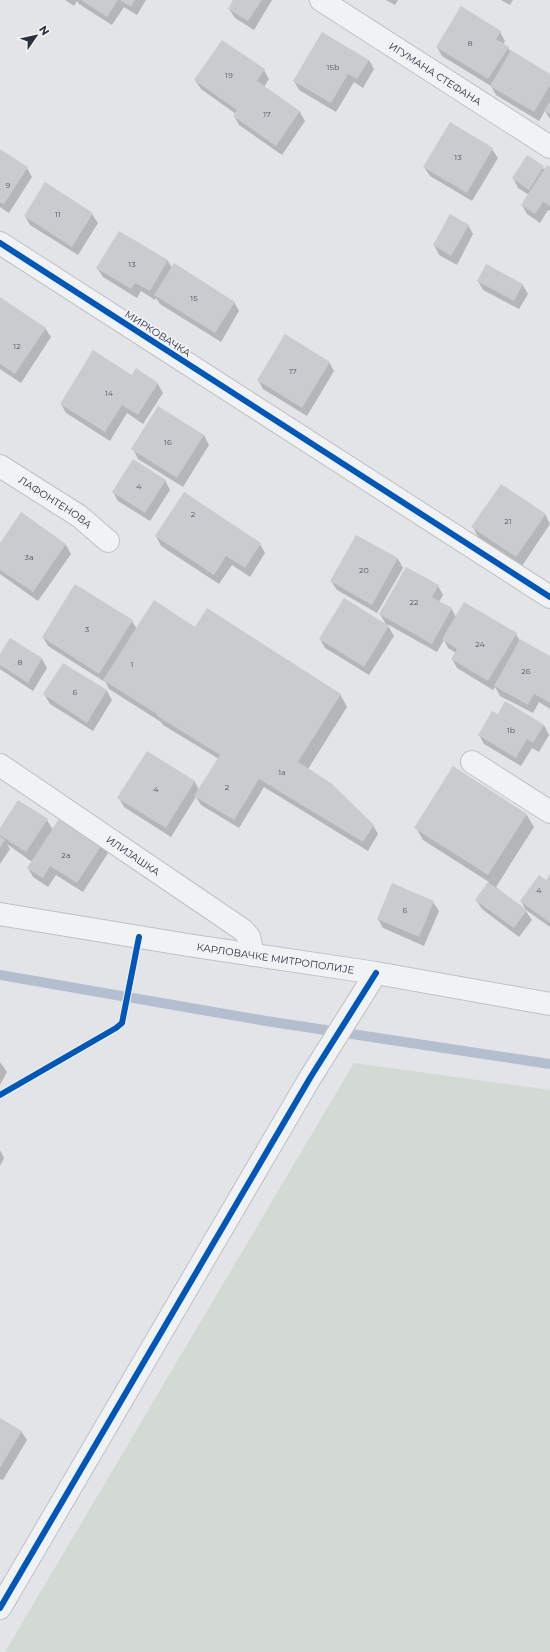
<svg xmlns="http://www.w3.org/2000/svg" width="550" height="1652" font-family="Montserrat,sans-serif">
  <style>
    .green { fill: #d2dad3 }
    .shadow { fill: #0003 }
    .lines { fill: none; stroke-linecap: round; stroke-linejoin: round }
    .stream { stroke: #b3becf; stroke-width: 10 }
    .building { fill: #c9cbcf }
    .street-casing { stroke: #bfc1c3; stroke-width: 24 }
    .street { stroke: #f1f2f4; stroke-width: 22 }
    .cycleway-casing { stroke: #f0f2f6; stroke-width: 8 }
    .cycleway { stroke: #0057b8; stroke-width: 6 }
    .labels { text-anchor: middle; stroke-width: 3.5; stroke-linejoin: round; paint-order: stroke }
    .number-label { font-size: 8px; fill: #545864 }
    .street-label { font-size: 10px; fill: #2a2f3e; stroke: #f0f2f6 }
  </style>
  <rect width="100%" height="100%" fill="#e2e4e7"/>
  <path class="green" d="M354,1063l196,27v562h-545z"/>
  <g class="shadow">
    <path d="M65,0h81l-9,15 -13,-8 -12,18 -33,-21 -2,-3 -3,5z"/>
    <path d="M235,0h37l-18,30 -19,-12 -6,-9z"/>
    <path d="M386,0h12l-3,5z"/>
    <path d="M501,0h12l-3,5z"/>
    <path d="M500,32l5,9 -2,3 5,3 3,6 39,22v44l-5,-8 -6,10 -43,-26 -5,-9 -49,-30 -5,-9z"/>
    <path d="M369,60l5,9 -11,19 -9,-6 -18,30 -37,-22 -5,-9z"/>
    <path d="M264,70l5,9 -5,8 36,25 5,9 -23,34 -43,-30 -5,-9 2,-2 -35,-25 -6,-9z"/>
    <path d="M450,124l42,25 6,9 -26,43 -42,-25 -6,-9z"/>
    <path d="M0,150l27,18 5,9 -23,36 -9,-6z"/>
    <path d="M527,156l18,14 5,-2v43l-2,-1 -8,13 -13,-9 -5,-9 7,-10 -11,-7 -5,-10z"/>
    <path d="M92,214l6,9 -20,32 -48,-30 -5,-9z"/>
    <path d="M450,215l18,10 5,9 -16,31 -18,-10 -5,-10z"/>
    <path d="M119,232l49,29 4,7 62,34 5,9 -18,31 -61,-38 -4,-6 -1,2 -14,-9 -4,7 -34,-21 -6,-9z"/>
    <path d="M478,281l44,3 6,10 -9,15 -36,-19z"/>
    <path d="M0,298l45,30 6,9 -30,46 -21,-14z"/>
    <path d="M329,362l5,9 -27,45 -44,-27 -5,-9z"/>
    <path d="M136,370l22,14 5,9 -20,31 -16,-11 -17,28 -44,-28 -5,-9 71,-28z"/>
    <path d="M204,435l5,10 -26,42 -45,-28 -5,-10z"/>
    <path d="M165,480l5,10 -20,31 -32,-20 -5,-9z"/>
    <path d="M21,514l45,31 5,9 -33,47 -38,-27v-29z"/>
    <path d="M545,514l5,10 -28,42 -44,-29 -5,-10z"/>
    <path d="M156,536l104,8 5,9 -15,24 -18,-12 -13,19 -58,-38z"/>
    <path d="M357,536l41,23 5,9 -26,45 -40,-23 -6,-9z"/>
    <path d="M438,586l5,9 -4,7 12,6 5,9 60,17 4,7 30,16v52l-11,-7 -6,11 -33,-17 -5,-9 -2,3 -36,-22 -5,-9 4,-6 -8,-5 -4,-8 -7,12 -50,-28 7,12 -25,39 -44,-27 -5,-9 67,-13 -7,-12z"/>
    <path d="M132,621l5,8 57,-1 146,66 7,13 -39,62 65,56 5,9 -10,17 -104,-64 -25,41 -38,-23 -5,-8 -25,40 -47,-30 -5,-9 28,-46 48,30 4,8 20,-31 -56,-34 -2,-3 -52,-33 -4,-8v1l-57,-36 -5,-9z"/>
    <path d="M10,639l32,20 5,9 -14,23 -33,-22v-14z"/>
    <path d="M63,664l44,27 5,9 -19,31 -43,-27 -6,-10z"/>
    <path d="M498,716l46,9 5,10 -10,17 -7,-4 -11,18 -37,-22 -5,-9z"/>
    <path d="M527,815l7,12 -38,60 30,24 6,9 -13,17 -37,-28 -6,-9 13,-18 -66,-42 -7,-12z"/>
    <path d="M47,820l6,10 49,14 6,9 -25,39 -27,-17 -8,12 -15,-10 -5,-9 4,-6 -25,-18 3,5 -10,15v-34z"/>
    <path d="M550,876v51l-24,-17 -5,-9 25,-19z"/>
    <path d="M433,902l6,9 -15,35 -41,-18 -5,-9z"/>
    <path d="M0,1062l7,10 -7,13z"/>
    <path d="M0,1150l4,8 -4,8z"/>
    <path d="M0,1419l21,12 6,9 -24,40 -3,-1z"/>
  </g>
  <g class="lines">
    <path class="stream" d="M0,975l266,46 284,43"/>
  </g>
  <g class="building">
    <path d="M81,0h37l-11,17z"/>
    <path d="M120,0h15l-4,7z"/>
    <path d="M233,0h29l-14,21 -20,-12z"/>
    <path d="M461,6l40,25 -5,8 13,8 -21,32 -52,-32z"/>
    <path d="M322,32l47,28 -12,19 -9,-5 -17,29 -38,-22z"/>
    <path d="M222,40l43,29 -8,12 43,30 -24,35 -43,-30 4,-6 -43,-30z"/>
    <path d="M511,50l39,24v11l-16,27 -44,-26z"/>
    <path d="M550,101v13l-6,-3z"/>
    <path d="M450,122l43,26 -26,45 -44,-26z"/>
    <path d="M0,149l28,18 -24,37 -4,-2z"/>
    <path d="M527,155l17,11 -15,24 -17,-12z"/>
    <path d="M547,165l3,2v39l-7,-4 -8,12 -14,-9z"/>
    <path d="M45,182l48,31 -21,34 -48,-31z"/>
    <path d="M450,214l19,11 -18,31 -18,-11z"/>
    <path d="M119,231l49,29 -18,31 -15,-8 -4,6 -35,-21z"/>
    <path d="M174,263l61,39 -20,31 -61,-38z"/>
    <path d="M486,264l37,20 -9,17 -37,-20z"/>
    <path d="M0,297l46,31 -31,46 -15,-10z"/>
    <path d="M285,334l45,28 -28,46 -45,-28z"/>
    <path d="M93,350l39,25 4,-7 22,15 -20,32 -16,-10 -17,27 -45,-28z"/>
    <path d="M158,406l46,29 -27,43 -46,-29z"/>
    <path d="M133,459l33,21 -21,33 -33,-21z"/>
    <path d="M501,484l45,30 -30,43 -45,-30z"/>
    <path d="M184,492l77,51 -16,25 -19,-12 -12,19 -59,-39z"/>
    <path d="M21,512l45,32 -33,48 -33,-22v-27z"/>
    <path d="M356,535l42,23 -26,47 -42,-24z"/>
    <path d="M406,567l33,18 -7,12 20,11 -20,36 -53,-30z"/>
    <path d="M75,584l58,36 -34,54 -57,-37z"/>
    <path d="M344,598l45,28 -25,41 -45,-28z"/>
    <path d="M154,600l41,27 12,-19 134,86 -43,68 33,21 43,42 -11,17 -104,-63 -25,41 -40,-24 26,-41 -63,-39v-2l-54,-34z"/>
    <path d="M464,602l53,31 -29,48 -37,-22 6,-10 -15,-10z"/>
    <path d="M10,638l32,20 -14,25 -28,-18v-11z"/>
    <path d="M520,639l30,17v47l-16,-9 -6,11 -34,-19z"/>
    <path d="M63,663l44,27 -20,33 -44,-29z"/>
    <path d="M505,701l39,24 -11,18 -6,-4 -11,19 -38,-23 14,-24 6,3z"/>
    <path d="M147,751l48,30 -29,47 -49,-30z"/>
    <path d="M453,766l74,48 -39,61 -74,-47z"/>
    <path d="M18,800l30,19 -22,33 -26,-17v-7z"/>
    <path d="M61,816l42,27 -26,40 -27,-17 -7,12 -16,-10z"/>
    <path d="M0,836l5,4 -5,8z"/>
    <path d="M550,874v49l-30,-22 19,-26 7,5z"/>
    <path d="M488,882l39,28 -13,18 -39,-28z"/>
    <path d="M392,883l42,18 -15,36 -42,-18z"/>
    <path d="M0,1418l22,13 -22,37z"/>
  </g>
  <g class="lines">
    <g class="street-casing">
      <g id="street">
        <path id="s1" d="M321,0l229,147"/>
        <path d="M0,243l550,354"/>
        <path id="s2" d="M0,466l79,50 29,25"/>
        <path d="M472,762l78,50"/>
        <path id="s3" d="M0,765l243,165 6,7 4,18"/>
        <path id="s4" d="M0,914l194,32 182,27 174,31"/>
        <path d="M0,1608l310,-530 66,-105"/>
      </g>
    </g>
    <use href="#street" class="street"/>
    <g class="cycleway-casing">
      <g id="cycleway">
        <path d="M0,243l550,354"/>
        <path d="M0,1095l116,-67 6,-5 17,-86"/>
        <path d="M0,1608l310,-530 66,-105"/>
      </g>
    </g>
    <use href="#cycleway" class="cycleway"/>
  </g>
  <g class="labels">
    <g class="number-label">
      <text x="470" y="46">8</text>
      <text x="333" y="70">15b</text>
      <text x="229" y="78">19</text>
      <text x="267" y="117">17</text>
      <text x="458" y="160">13</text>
      <text x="8" y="188">9</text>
      <text x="58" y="217">11</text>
      <text x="132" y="267">13</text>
      <text x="194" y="301">15</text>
      <text x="17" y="349">12</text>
      <text x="293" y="374">17</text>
      <text x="109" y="396">14</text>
      <text x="168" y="445">16</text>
      <text x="139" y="489">4</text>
      <text x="193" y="517">2</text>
      <text x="508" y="524">21</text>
      <text x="29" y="560">3a</text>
      <text x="364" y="573">20</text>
      <text x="414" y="605">22</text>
      <text x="87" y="632">3</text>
      <text x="480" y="647">24</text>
      <text x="20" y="665">8</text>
      <text x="132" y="667">1</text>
      <text x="526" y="674">26</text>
      <text x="75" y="695">6</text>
      <text x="511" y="733">1b</text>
      <text x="282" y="775">1a</text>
      <text x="227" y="790">2</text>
      <text x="156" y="792">4</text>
      <text x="66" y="858">2a</text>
      <text x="539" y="893">4</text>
      <text x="405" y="913">6</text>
    </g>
    <g class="street-label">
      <text dy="4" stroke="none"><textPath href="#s1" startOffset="136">ИГУМАНА СТЕФАНА</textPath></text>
      <text transform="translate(158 333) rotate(33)" y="4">МИРКОВАЧКА</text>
      <text dy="4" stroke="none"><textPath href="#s2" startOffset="66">ЛАФОНТЕНОВА</textPath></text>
      <text dy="4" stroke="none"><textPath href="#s3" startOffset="161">ИЛИЈАШКА</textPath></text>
      <text dy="4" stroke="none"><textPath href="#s4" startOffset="279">КАРЛОВАЧКЕ МИТРОПОЛИЈЕ</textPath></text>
    </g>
  </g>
  <g transform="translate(36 36) rotate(56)" stroke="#f0f2f6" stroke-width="3" paint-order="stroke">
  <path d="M0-3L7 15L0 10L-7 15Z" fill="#2a2f3e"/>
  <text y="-6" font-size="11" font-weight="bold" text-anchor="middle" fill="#2a2f3e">N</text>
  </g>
</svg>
